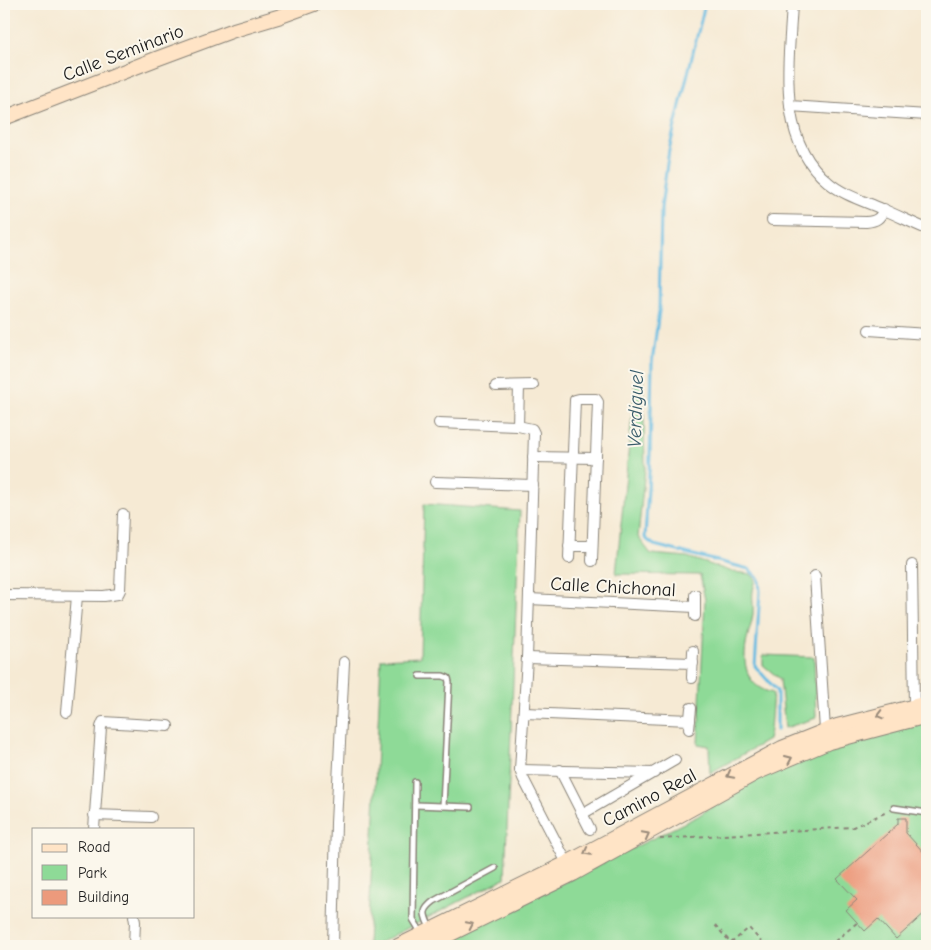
<svg xmlns="http://www.w3.org/2000/svg" width="931" height="950" font-family="'Comic Neue',sans-serif">
  <style>
    .green { fill: #8eda97; stroke: #557b5a }
    .lines { fill: none; stroke-linecap: round; stroke-linejoin: round }
    .stream { stroke: #65bbe2; stroke-width: 3 }
    .building { fill: #ec9a7c }
    .lane-casing { stroke: #898378; stroke-width: 8 }
    .street-casing { stroke: #898378; stroke-width: 12 }
    .secondary-casing { stroke: #898378; stroke-width: 16 }
    .path { stroke: #898378; stroke-width: 2; stroke-dasharray: 4 4; stroke-linecap: butt }
    .lane { stroke: #fff; stroke-width: 5 }
    .street { stroke: #fff; stroke-width: 10 }
    .secondary { stroke: #ffe4c6; stroke-width: 14 }
    .oneway { stroke: #998a7a }
    .labels { text-anchor: middle; stroke-width: 4; stroke-linejoin: round; paint-order: stroke }
    .street-label { font-size: 19px; fill: #1c1c1c; stroke: #fbf7ec }
    .water-label { font-size: 20px; font-style: italic; fill: #395c6b; stroke: #fbf7ec }
  </style>
  <rect width="100%" height="100%" fill="#fbf7ec"/>
  <filter id="ink" filterUnits="userSpaceOnUse"><feTurbulence type="fractalNoise" baseFrequency=".02" numOctaves="2"/><feDisplacementMap in="SourceGraphic" scale="10" xChannelSelector="R" yChannelSelector="G"/><feConvolveMatrix kernelMatrix="1 2 1 2 8 2 1 2 1" color-interpolation-filters="sRGB"/></filter>
  <filter id="wash" filterUnits="userSpaceOnUse"><feTurbulence type="fractalNoise" baseFrequency=".0096" numOctaves="4" result="noise"/><feDisplacementMap in="SourceGraphic" scale="20" xChannelSelector="R" yChannelSelector="G"/><feGaussianBlur stdDeviation="1.12" result="paint"/><feColorMatrix in="noise" values="0 0 0 0 0 0 0 0 0 0 0 0 0 0 0 0 0 1.4 0 .05"/><feComposite in="paint" operator="in"/></filter>
  <g filter="url(#wash)">
    <rect width="100%" height="100%" fill="#f6ead4"/>
    <g class="green">
      <path d="M636,375h7l2,93 -7,69 13,17 36,3 46,15 18,2 5,6c-6,16 -2,19 -3,34 -1,11 -6,21 -7,31 -4,23 3,43 27,48l-3,37 -2,10 -58,33 -1,-27 -11,-2 7,-144 -5,-25 -84,-1z"/>
      <path d="M424,504l96,7 -15,367 -132,68h-5l13,-287 39,-2z"/>
      <path d="M763,655l51,2 2,61 -31,10 -5,-49 -17,-14z"/>
      <path d="M927,722v224h-492l263,-130c40,-29 100,-59 147,-73 27,-8 55,-14 82,-21z"/>
    </g>
    <g class="lines">
      <path class="stream" d="M705,4l-36,146 -8,58 -2,103 -7,52 -2,93 -5,82 9,7 95,24 10,10 1,13 -5,74 22,25v39"/>
    </g>
    <g id="blocks">
      <path class="building" d="M898,818h8v15l21,23v55l-31,28 -18,-20 -13,12 -19,-21 11,-10 -20,-21 61,-55z"/>
    </g>
  </g>
  <g filter="url(#ink)">
    <use href="#blocks" fill-opacity="0" stroke="#898378" stroke-width="1"/>
    <g class="lines">
      <g class="lane-casing">
        <g id="lane">
          <path d="M420,676h23l5,2 1,4 -6,124"/>
          <path d="M415,782l-2,137 9,15"/>
          <path d="M415,805l55,2"/>
          <path d="M894,808l33,5"/>
          <path d="M430,928c-6,-14 -9,-17 4,-27l61,-33"/>
        </g>
      </g>
      <g class="street-casing">
        <g id="street">
          <path d="M792,4c-3,59 -16,136 36,178 15,13 36,19 54,27 15,6 30,14 45,20"/>
          <path d="M790,106l137,9"/>
          <path d="M772,220l94,2c10,-1 14,-3 18,-13"/>
          <path d="M869,330l58,4"/>
          <path d="M496,386l37,-1"/>
          <path d="M439,423l79,3 14,3 2,4 -7,225 -7,112 3,8 47,91"/>
          <path d="M518,426l1,-40"/>
          <path d="M533,457l63,1"/>
          <path d="M435,482l98,3"/>
          <path d="M569,546h23"/>
          <path d="M569,558l6,-158 4,-1h17l2,3 -6,159"/>
          <path d="M912,565l2,141"/>
          <path d="M815,576l10,154"/>
          <path d="M4,595l100,1 14,-2 2,-4 3,-76"/>
          <path d="M529,599l166,8"/>
          <path d="M695,616v-21"/>
          <path d="M527,658l166,5"/>
          <path d="M692,678l1,-27"/>
          <path d="M67,712l10,-116"/>
          <path d="M525,713l165,7"/>
          <path d="M689,729l2,-21"/>
          <path d="M520,770l134,3"/>
          <path d="M560,770l30,59"/>
          <path d="M582,814l93,-54"/>
          <path d="M94,815l57,2"/>
          <path d="M94,829l7,-102 2,-5 65,4"/>
          <path d="M134,946l1,-24 -1,-6"/>
          <path d="M333,946l3,-123 8,-161"/>
        </g>
      </g>
      <g class="secondary-casing">
        <g id="secondary">
          <path d="M4,118l152,-59 78,-29 47,-14 33,-12"/>
          <path d="M398,946l169,-83 215,-115 55,-22 90,-23"/>
          <path d="M426,946l147,-72 183,-101 73,-31 98,-26"/>
        </g>
      </g>
      <g class="path">
        <path d="M660,839l193,-12 34,-15"/>
        <path d="M715,925l16,18 18,-15 16,18"/>
        <path d="M829,946l29,-24"/>
      </g>
      <use href="#lane" class="lane"/>
      <use href="#street" class="street"/>
      <use href="#secondary" class="secondary"/>
    </g>
    <defs><path id="oneway-chevron" d="M-2-3.5L2.5 0L-2 3.5" fill="none" stroke-width="1.6" stroke-linecap="round" stroke-linejoin="round" transform="scale(1.25)"/></defs>
    <g class="oneway">
      <use href="#oneway-chevron" transform="translate(880 715) rotate(165)"/>
      <use href="#oneway-chevron" transform="translate(789 759) rotate(-24)"/>
      <use href="#oneway-chevron" transform="translate(730 775) rotate(152)"/>
      <use href="#oneway-chevron" transform="translate(646 835) rotate(-28)"/>
      <use href="#oneway-chevron" transform="translate(587 852) rotate(152)"/>
      <use href="#oneway-chevron" transform="translate(470 925) rotate(-26)"/>
    </g>
  </g>
  <g class="labels">
    <g class="street-label">
      <text transform="translate(123 52) rotate(-21)" y="7">Calle Seminario</text>
      <text transform="translate(613 586) rotate(3)" y="7">Calle Chichonal</text>
      <text transform="translate(649 797) rotate(-28)" y="7">Camino Real</text>
    </g>
    <g class="water-label">
      <text transform="translate(635 409) rotate(-88)" y="7">Verdiguel</text>
    </g>
  </g>
  <rect width="931" height="950" fill="none" stroke="#fbf7ec" stroke-width="20"/>
  <rect x="32" y="828" width="162" height="90" fill="#fbf7ec" stroke="#a29f99"/>
  <rect x="42" y="844" width="25" height="8" fill="#ffe4c6" stroke="#a29f99"/>
  <text x="78" y="852" font-size="15" fill="#1c1c1c">Road</text>
  <rect x="42" y="865" width="25" height="15" fill="#8eda97" stroke="#a29f99"/>
  <text x="78" y="878" font-size="15" fill="#1c1c1c">Park</text>
  <rect x="42" y="890" width="25" height="15" fill="#ec9a7c" stroke="#a29f99"/>
  <text x="78" y="902" font-size="15" fill="#1c1c1c">Building</text>
</svg>
